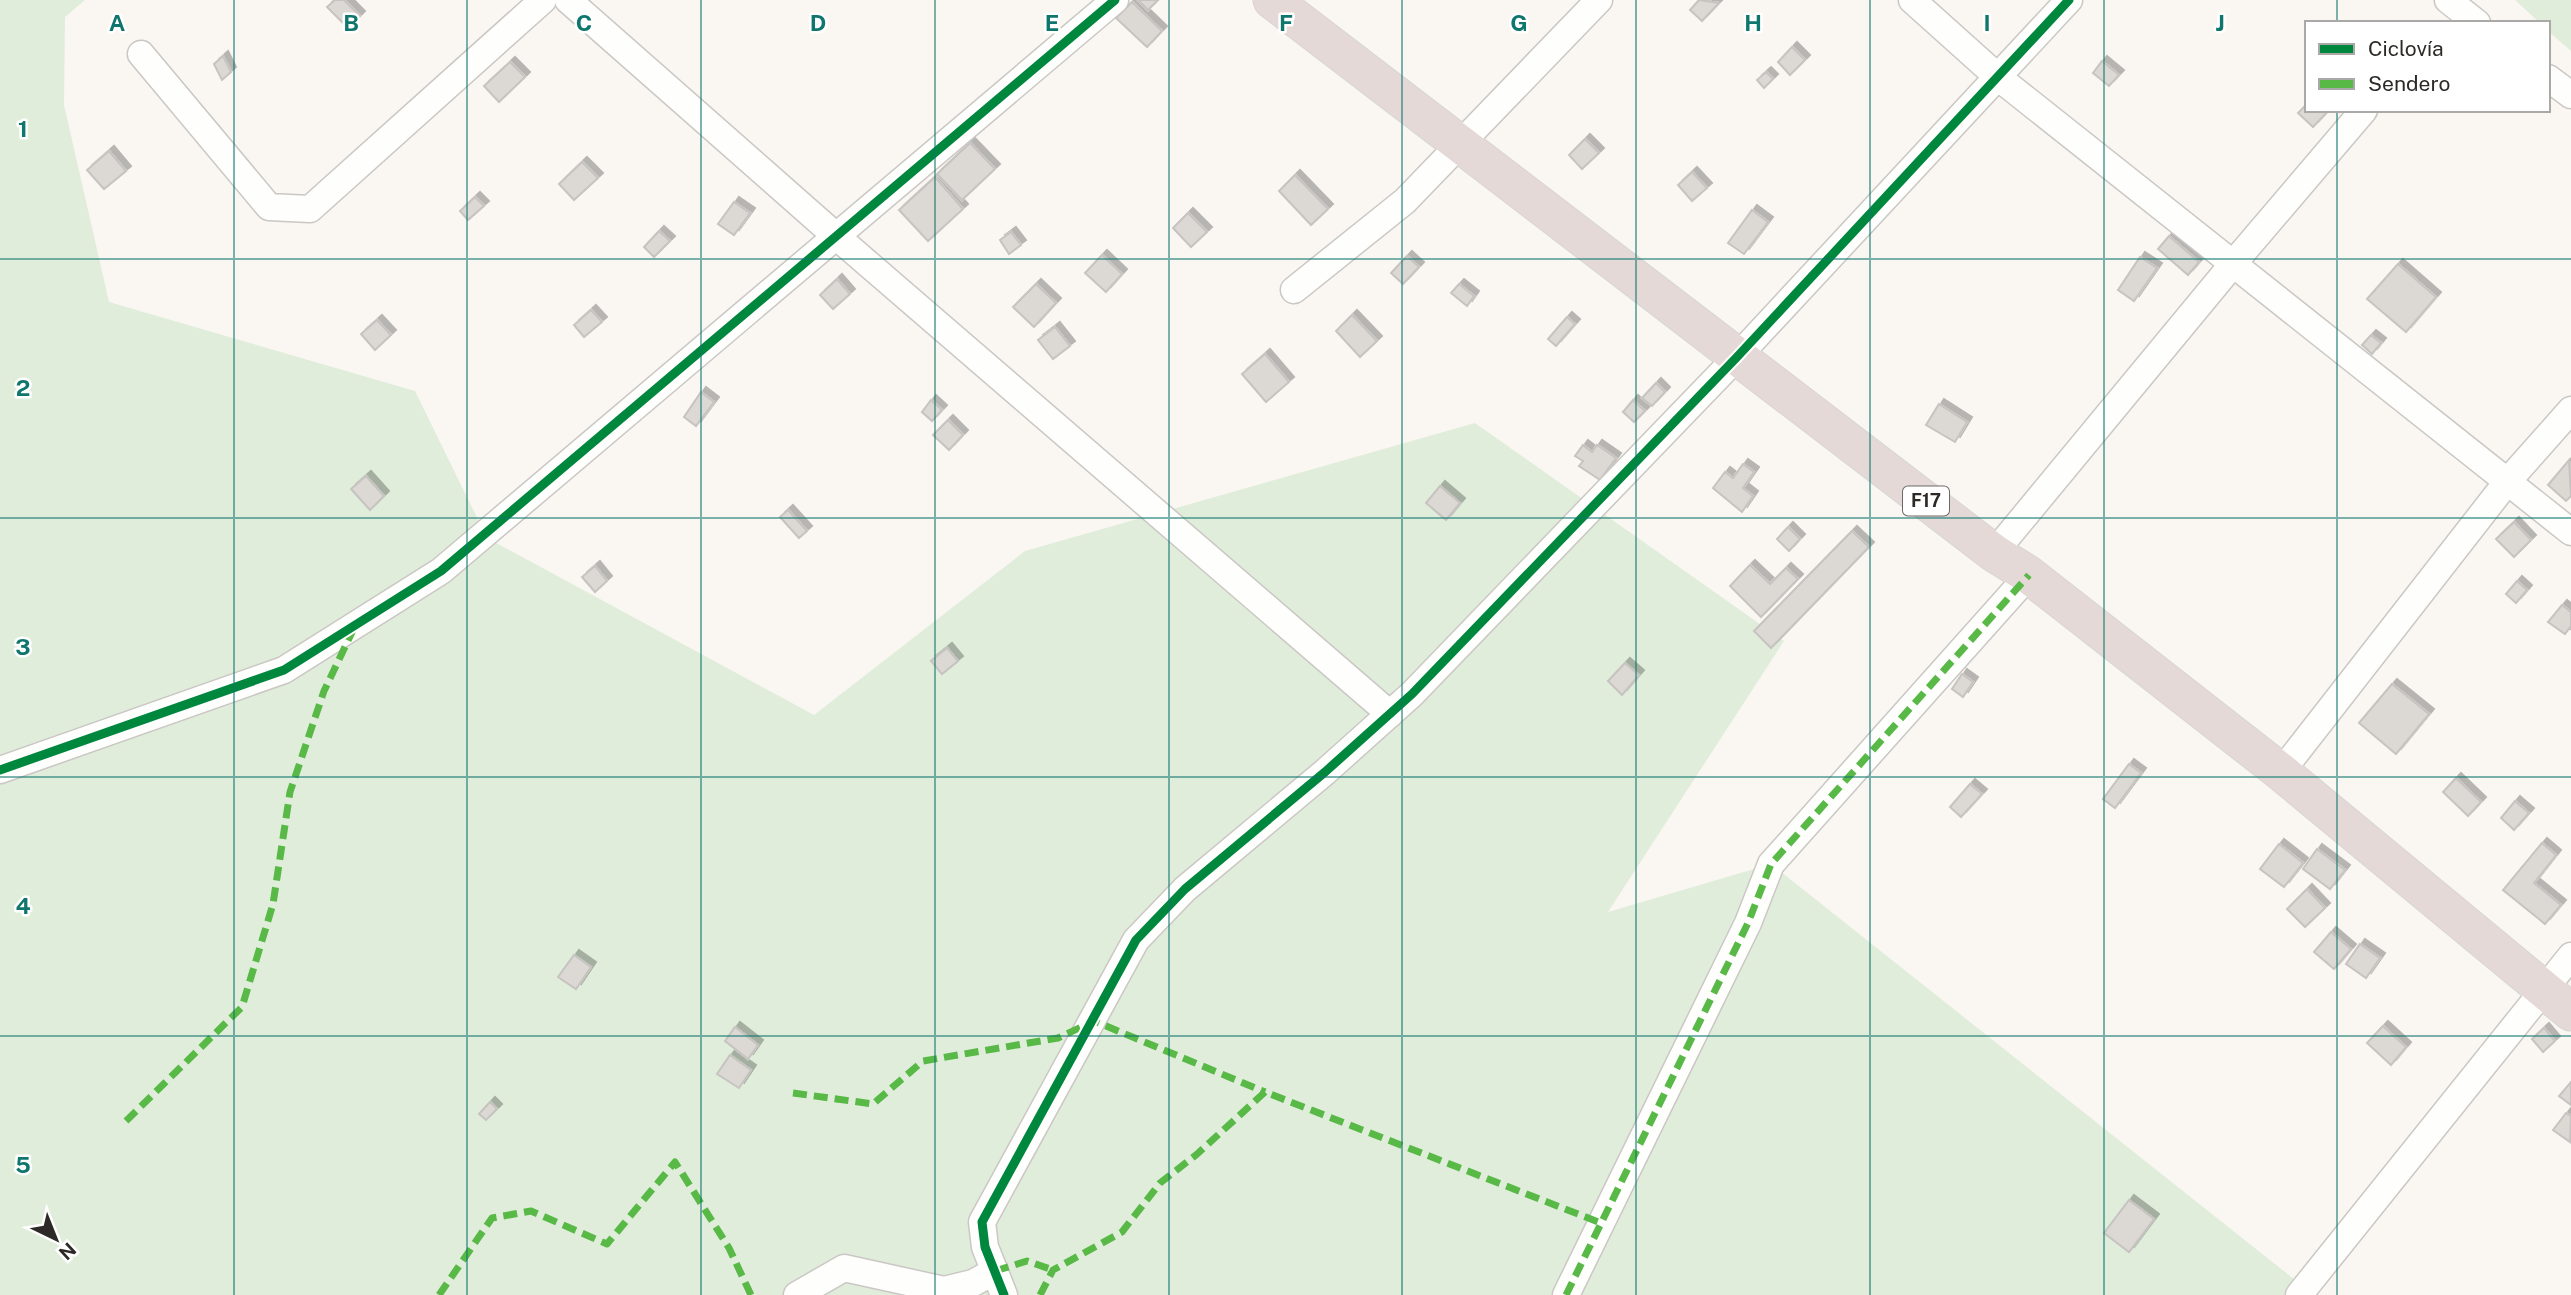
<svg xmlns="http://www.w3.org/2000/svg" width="2571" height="1295" font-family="'Public Sans',sans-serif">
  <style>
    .green { fill: #e0eddb }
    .building { fill: #dcd9d5; stroke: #c6c3c0; stroke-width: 2; filter: url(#shadow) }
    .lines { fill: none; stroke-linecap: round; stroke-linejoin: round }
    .minor-casing { stroke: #cac7c4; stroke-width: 29 }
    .highway-casing { stroke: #d7d5d3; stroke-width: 39 }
    .minor { stroke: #fefefd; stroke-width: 26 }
    .highway { stroke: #e5d9d7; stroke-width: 37 }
    .quiet { stroke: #58b947; stroke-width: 7; stroke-dasharray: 14 7; stroke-linecap: butt }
    .cycleway-casing { stroke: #fff; stroke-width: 13 }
    .cycleway { stroke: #00873e; stroke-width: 9 }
    .grid { fill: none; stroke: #0f766e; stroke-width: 2; stroke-opacity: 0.55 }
    .labels { text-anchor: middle; stroke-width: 5; stroke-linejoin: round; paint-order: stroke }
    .shield { fill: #fff; stroke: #6b6967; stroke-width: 2 }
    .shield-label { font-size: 18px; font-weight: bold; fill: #2c2926 }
    .grid-label { font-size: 23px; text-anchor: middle; font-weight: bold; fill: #0f766e; stroke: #fff; stroke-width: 5; stroke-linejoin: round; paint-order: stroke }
  </style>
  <defs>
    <filter id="shadow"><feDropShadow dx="5" dy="-5" stdDeviation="0" flood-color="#0004"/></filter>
  </defs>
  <rect width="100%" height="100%" fill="#faf7f2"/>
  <g class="green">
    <path d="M0,0h85l-20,17 -1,88 45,197 306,89 72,147 327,177 211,-164 450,-128 309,218 -176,271 163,-48 543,431h-2314z"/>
    <path d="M2515,0h56v51l-23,-20v-8h-8z"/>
  </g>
  <g class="building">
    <path d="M335,0h9l16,16 -12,12 -21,-21z"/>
    <path d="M1138,0h20l-10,10z"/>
    <path d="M1699,0l20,3 -17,18 -12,-11z"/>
    <path d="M1132,2l30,29 -15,16 -31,-29z"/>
    <path d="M1792,47l13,13 -15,15 -12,-13z"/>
    <path d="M223,56l8,16 -9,8 -8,-16z"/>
    <path d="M2102,61l17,14 -10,11 -16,-13z"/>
    <path d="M510,62l15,15 -26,25 -15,-16z"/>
    <path d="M1766,72l7,7 -9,9 -7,-8z"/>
    <path d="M2307,104v6h22l-16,17 -15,-14z"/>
    <path d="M1585,139l14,14 -17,16 -13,-14z"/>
    <path d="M970,143l25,26 -33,31 -25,-26z"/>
    <path d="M109,151l17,20 -22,18 -17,-19z"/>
    <path d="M582,162l16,16 -24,22 -15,-16z"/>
    <path d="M1692,172l15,16 -15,13 -14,-16z"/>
    <path d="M1295,175l33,34 -17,16 -32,-34z"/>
    <path d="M935,177l28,32 -35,32 -29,-31z"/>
    <path d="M475,197l9,9 -16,14 -8,-9z"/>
    <path d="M734,202l16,11 -16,22 -16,-11z"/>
    <path d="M1752,210l16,12 -24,32 -16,-11z"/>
    <path d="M1188,213l19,19 -16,15 -18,-19z"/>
    <path d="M659,231l11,10 -16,16 -10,-10z"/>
    <path d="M1011,232l10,13 -12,9 -9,-14z"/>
    <path d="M2169,236l30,26 -11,13 -30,-26z"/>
    <path d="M1102,255l20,19 -16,18 -21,-19z"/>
    <path d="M1407,256l12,11 -16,17 -12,-11z"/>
    <path d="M2140,257l17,11 -23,33 -16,-11z"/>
    <path d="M2398,264l38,33 -30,35 -39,-33z"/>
    <path d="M837,279l13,15 -17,15 -13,-14z"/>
    <path d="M1036,284l20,19 -22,24 -21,-20z"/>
    <path d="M1459,284l15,12 -7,10 -16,-13z"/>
    <path d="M591,310l11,12 -18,15 -10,-12z"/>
    <path d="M1352,315l25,26 -17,16 -24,-26z"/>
    <path d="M1567,317l8,7 -19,22 -8,-7z"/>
    <path d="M377,320l14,15 -16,15 -14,-16z"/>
    <path d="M1055,327l15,19 -17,13 -15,-19z"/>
    <path d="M2371,335l10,8 -9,11 -10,-9z"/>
    <path d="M1265,354l24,28 -23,20 -24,-28z"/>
    <path d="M1656,383l9,9 -13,14 -10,-8z"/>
    <path d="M701,392l13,10 -18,24 -12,-9z"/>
    <path d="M931,400l11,10 -10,11 -10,-9z"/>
    <path d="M1633,400l12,11 -11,11 -11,-10z"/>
    <path d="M1939,404l28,18 -12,20 -29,-17z"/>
    <path d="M948,420l15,15 -14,15 -16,-15z"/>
    <path d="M1583,445l9,7 5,-7 19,13 -16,22 -21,-14 4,-5 -8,-5z"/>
    <path d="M2569,460l2,36 -5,5 -18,-16z"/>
    <path d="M1743,464l11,8 -11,16 10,8 -11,16 -29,-24 12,-16 8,6z"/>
    <path d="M366,476l18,20 -14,14 -19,-21z"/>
    <path d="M1440,486l20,17 -14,17 -20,-17z"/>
    <path d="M788,510l19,21 -8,7 -19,-21z"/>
    <path d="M2514,522l17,18 -17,17 -18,-18z"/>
    <path d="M1788,527l12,12 -11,12 -12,-12z"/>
    <path d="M1852,531l17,16 -98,101 -17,-17z"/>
    <path d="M1750,565l20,19 16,-16 12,11 -37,38 -31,-31z"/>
    <path d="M595,566l12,15 -12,11 -13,-15z"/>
    <path d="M2517,581l10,9 -11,13 -10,-9z"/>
    <path d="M2562,605l9,7v14l-6,8 -17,-12z"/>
    <path d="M947,648l11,13 -16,13 -11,-13z"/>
    <path d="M1625,663l14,12 -17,20 -14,-14z"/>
    <path d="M1962,674l11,8 -10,15 -11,-8z"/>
    <path d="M2392,684l37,30 -33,40 -37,-31z"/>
    <path d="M2129,764l12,9 -26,35 -12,-9z"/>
    <path d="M2456,778l25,24 -13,14 -25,-24z"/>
    <path d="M1970,784l12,10 -21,23 -11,-10z"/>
    <path d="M2515,801l14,12 -15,17 -13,-12z"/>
    <path d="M2542,843l14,12 -22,28 27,22 -16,19 -42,-34z"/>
    <path d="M2279,844l24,19 -19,24 -24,-18z"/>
    <path d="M2317,849l28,21 -15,19 -27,-20z"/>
    <path d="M2307,889l18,19 -20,19 -18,-18z"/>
    <path d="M2331,932l20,17 -17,20 -20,-17z"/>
    <path d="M2360,944l20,14 -14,20 -20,-14z"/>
    <path d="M574,955l17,12 -15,22 -18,-12z"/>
    <path d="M2383,1026l23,21 -15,18 -24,-22z"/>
    <path d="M735,1027l23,18 -10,14 -23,-18z"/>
    <path d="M2544,1028l11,13 -12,11 -11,-13z"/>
    <path d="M730,1055l21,15 -12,18 -22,-14z"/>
    <path d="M2571,1082v23l-12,-9z"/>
    <path d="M490,1102l7,7 -11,11 -7,-6z"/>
    <path d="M2566,1113l5,3 -1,26 -17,-12z"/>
    <path d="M2129,1200l25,19 -25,33 -25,-19z"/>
  </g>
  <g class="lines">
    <g class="minor-casing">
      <g id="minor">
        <path d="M568,0l269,237 553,477"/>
        <path d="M1912,0l87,78 572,454"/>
        <path d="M2448,0l29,23"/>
        <path d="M141,54l128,153 41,2 233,-209"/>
        <path d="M2548,78l23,17"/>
        <path d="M1294,290l111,-89 194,-201"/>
        <path d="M1994,553l238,-288 132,-155"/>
        <path d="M0,770l284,-100 157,-99 674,-571"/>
        <path d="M2281,772l226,-290 64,-72"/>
        <path d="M797,1295l47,-27 100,22 29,-7 22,-12"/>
        <path d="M1004,1295l-19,-48 -3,-25 154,-282 49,-51 140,-117 87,-78 325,-337 332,-357"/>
        <path d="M1566,1295l182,-372 23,-59 258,-289"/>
        <path d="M2299,1295l272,-339"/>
      </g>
    </g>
    <g class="highway-casing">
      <path id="highway" d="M1272,0l722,553 35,22 252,197 290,240"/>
    </g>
    <use href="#minor" class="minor"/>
    <use href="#highway" class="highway"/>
    <g class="quiet">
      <path d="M793,1093l80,11 50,-43 135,-23 36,-17 171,71"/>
      <path d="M126,1121l116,-114 31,-103 17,-112 34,-101 30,-63"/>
      <path d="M995,1271l32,-10 26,9"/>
      <path d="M439,1295l53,-77 39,-7 76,33 68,-82 54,86 22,47"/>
      <path d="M1040,1295l13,-25 69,-38 38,-49 36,-28 69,-63 336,131"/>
      <path d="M1566,1295l182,-372 23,-59 258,-289"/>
    </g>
    <g class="cycleway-casing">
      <g id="cycleway">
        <path d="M0,770l284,-100 157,-99 674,-571"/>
        <path d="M1004,1295l-19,-48 -3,-25 154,-282 49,-51 140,-117 87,-78 325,-337 332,-357"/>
      </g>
    </g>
    <use href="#cycleway" class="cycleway"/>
  </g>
  <path class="grid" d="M234,0v1295M467,0v1295M701,0v1295M935,0v1295M1169,0v1295M1402,0v1295M1636,0v1295M1870,0v1295M2104,0v1295M2337,0v23M2337,110v1185M0,259h2571M0,518h2571M0,777h2571M0,1036h2571"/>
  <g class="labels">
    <rect class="shield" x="1903" y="486.5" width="46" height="29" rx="5"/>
    <g class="shield-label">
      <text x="1926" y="507">F17</text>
    </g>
  </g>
  <g class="grid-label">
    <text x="117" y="31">A</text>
    <text x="351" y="31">B</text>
    <text x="584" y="31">C</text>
    <text x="818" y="31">D</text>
    <text x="1052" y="31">E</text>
    <text x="1286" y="31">F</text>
    <text x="1519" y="31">G</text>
    <text x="1753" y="31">H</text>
    <text x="1987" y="31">I</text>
    <text x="2220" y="31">J</text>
    <text x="23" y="137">1</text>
    <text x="23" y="396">2</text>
    <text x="23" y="655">3</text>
    <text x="23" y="914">4</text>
    <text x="23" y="1173">5</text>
  </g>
  <rect x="2305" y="21" width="245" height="91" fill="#ffffff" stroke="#aba9a8" stroke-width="2"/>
  <rect x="2319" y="44" width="35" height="10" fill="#00873e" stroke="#aba9a8" stroke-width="2"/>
  <text x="2368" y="56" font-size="21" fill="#2c2926">Ciclovía</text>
  <rect x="2319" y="79" width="35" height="10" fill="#58b947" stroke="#aba9a8" stroke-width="2"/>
  <text x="2368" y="91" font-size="21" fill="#2c2926">Sendero</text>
  <g transform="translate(56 1239) rotate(137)" stroke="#ffffff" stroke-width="5" paint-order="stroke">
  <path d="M0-5L12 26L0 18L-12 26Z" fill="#2c2926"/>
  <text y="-10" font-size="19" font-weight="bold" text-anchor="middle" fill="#2c2926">N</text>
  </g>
</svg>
